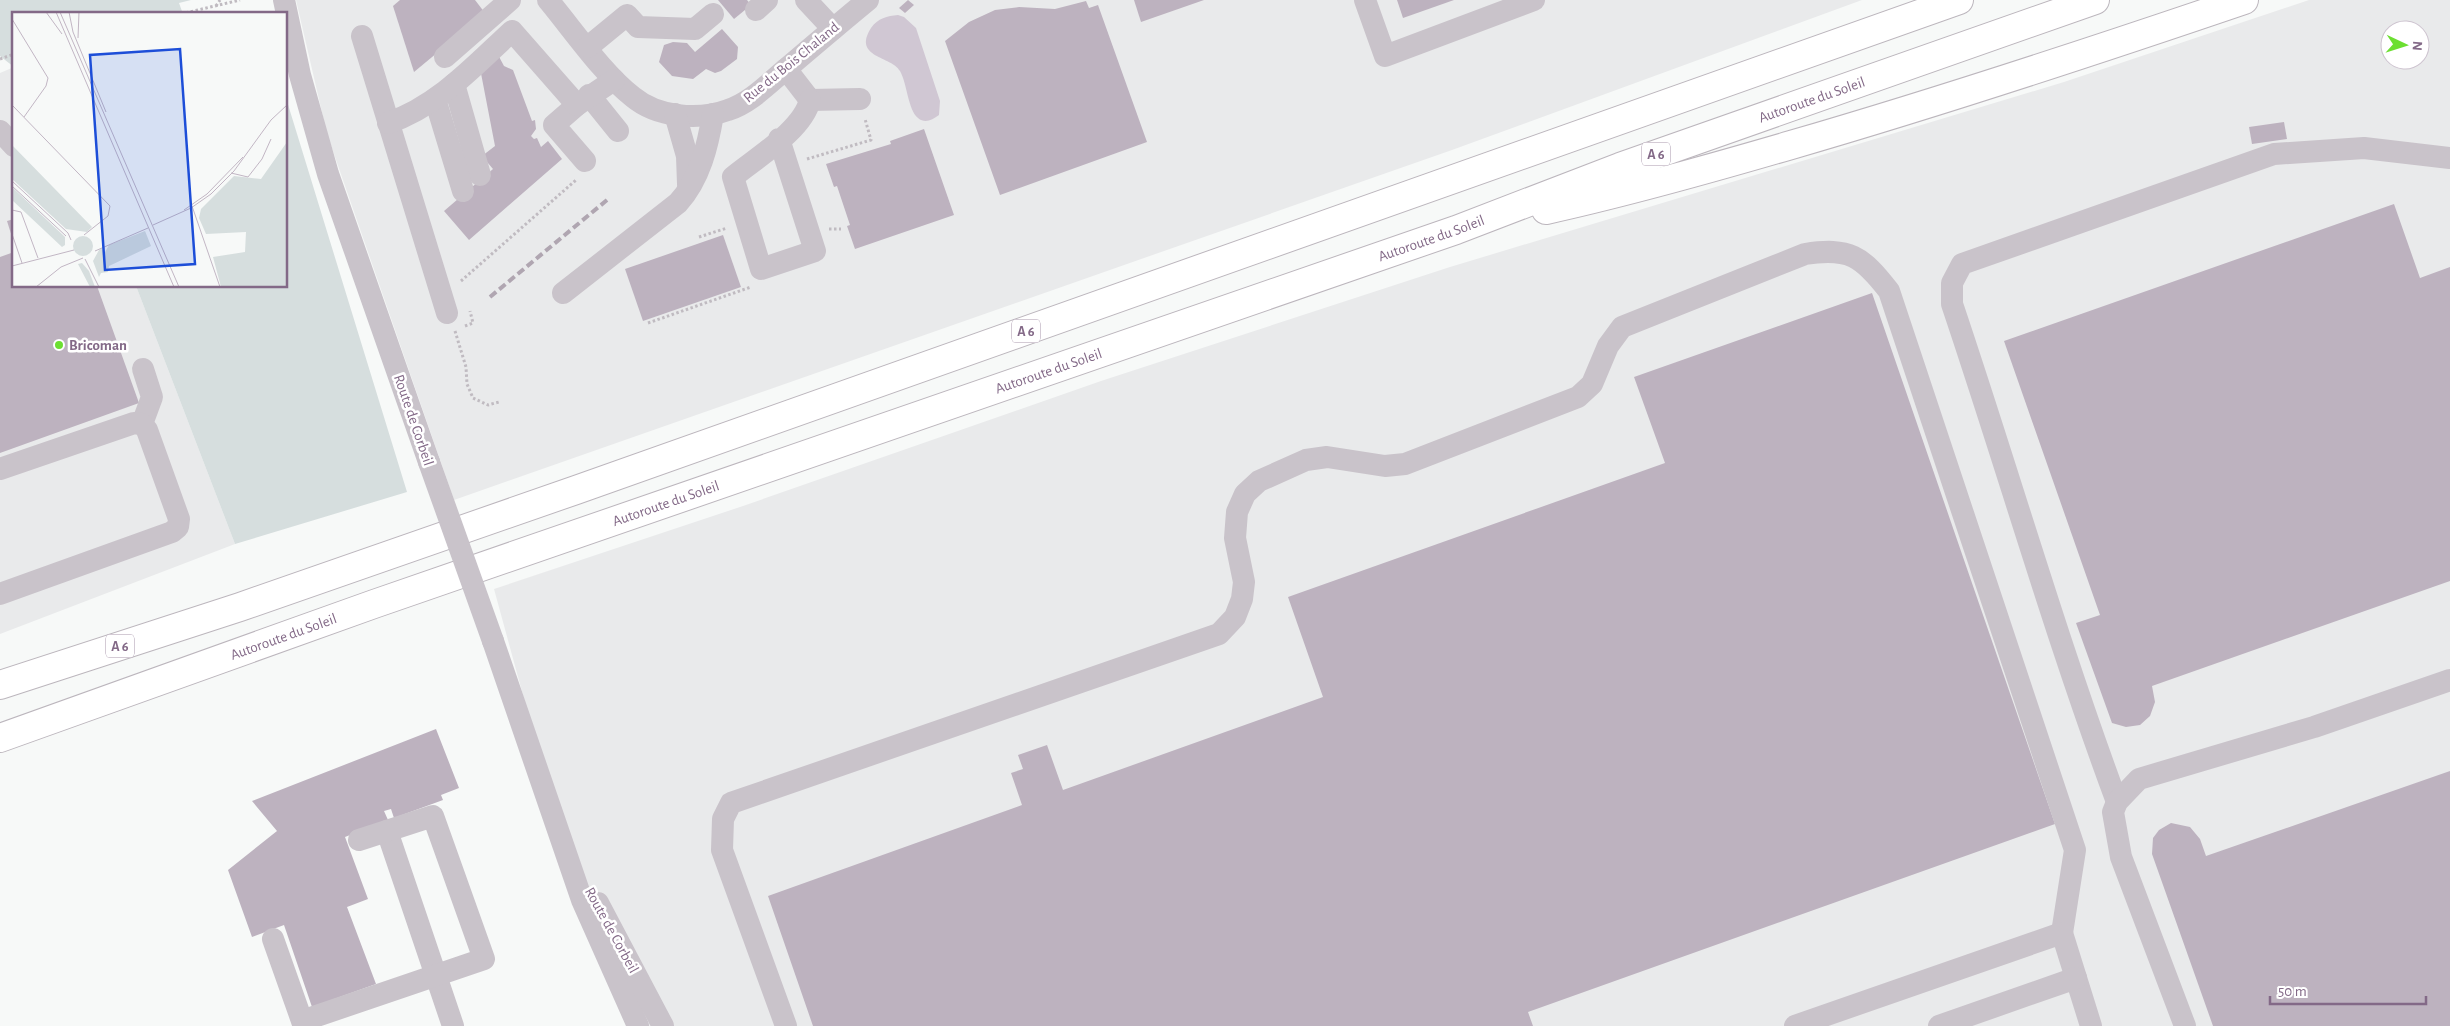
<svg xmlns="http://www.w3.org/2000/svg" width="2450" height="1026" font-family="'Alegreya Sans',sans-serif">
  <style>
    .built { fill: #e9eaeb; fill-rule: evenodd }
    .green { fill: #d6dede }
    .water { fill: #d0c7d3 }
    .building { fill: #bdb2bf }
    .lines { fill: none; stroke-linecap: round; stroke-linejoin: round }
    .highway-casing { stroke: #bcb6bd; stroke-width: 30 }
    .path { stroke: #c0bbc1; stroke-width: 3; stroke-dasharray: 2.5 2.5; stroke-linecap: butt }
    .minor { stroke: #c9c3ca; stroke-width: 22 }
    .highway { stroke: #fff; stroke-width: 28 }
    .rail { stroke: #b0a6b1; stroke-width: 4; stroke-dasharray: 8 4; stroke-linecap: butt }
    .minor-bridge { stroke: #c9c3ca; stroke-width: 22 }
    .poi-dot { fill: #6cdf31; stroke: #fff; stroke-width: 2 }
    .labels { text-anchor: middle; stroke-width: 5; stroke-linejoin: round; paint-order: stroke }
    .shield { fill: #fff; stroke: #a896ab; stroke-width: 1 }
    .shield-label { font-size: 14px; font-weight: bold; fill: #836987 }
    .street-label { font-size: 15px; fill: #836987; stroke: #fff }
    .poi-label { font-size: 15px; font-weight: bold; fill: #836987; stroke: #fff; text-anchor: start }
    .inset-road { fill: none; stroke: #c2b6c4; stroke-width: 1 }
    .view { fill: #1d4ed8; fill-opacity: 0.15; stroke: #1d4ed8; stroke-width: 2.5 }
    .inset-edge { fill: none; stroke: #836987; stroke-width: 2.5 }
  </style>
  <rect width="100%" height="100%" fill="#f7f9f8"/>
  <g class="built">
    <path d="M296,0h1566l-410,150 -998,350 -127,-366z"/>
    <path d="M2309,0h141v1026h-1801l-88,-192 -67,-245 249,-83 358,-125 349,-114 614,-185zM2390,30h30v30h-30z"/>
    <path d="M14,67v219h122l99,258 -235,90v-561z"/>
  </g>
  <g class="green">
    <path d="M0,0h191l-12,3 4,11h-169v53l-14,-11z"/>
    <path d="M286,98l121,394 -172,52 -99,-258h150z"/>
  </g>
  <path class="water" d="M898,15l6,2 12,11 24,73 -1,14c-7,5 -14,9 -21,3 -10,-8 -11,-35 -18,-47 -8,-15 -48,-13 -29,-43 7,-10 16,-12 27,-13z"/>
  <g class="building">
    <path d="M400,0h75l10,13 -71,59 -21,-66z"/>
    <path d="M718,0h29l4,5 -17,14z"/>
    <path d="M908,0l6,5 -9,8 -6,-5z"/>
    <path d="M1134,0h70l-63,22z"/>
    <path d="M1397,0h57l-51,18z"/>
    <path d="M1086,1l3,7 9,-3 49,137 -147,53 -55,-154 24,-19 26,-12 24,-3 36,2z"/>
    <path d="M722,29l16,18 -1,12 -16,12 -6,2 -9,-4 -13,10 -21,-3 -13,-14 5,-17 9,-3 14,1 8,9z"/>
    <path d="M497,53l7,13 9,4 19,51 3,-1 1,9 -5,7 3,3 3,-1 4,9 7,-6 14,18 -93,81 -25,-29 49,-42 -11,-13 13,-10 -16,-83z"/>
    <path d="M2284,122l3,17 -35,5 -3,-17z"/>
    <path d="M924,129l30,86 -99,34 -8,-23 3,-1 -13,-39 -3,1 -8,-23 65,-20 -1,-3z"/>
    <path d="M2394,204l26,74 30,-11v314l-298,105 3,16 -5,14 -10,9 -14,2 -14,-4 -36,-100 24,-8 -96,-274z"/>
    <path d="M14,219v21h-1l-6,-19z"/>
    <path d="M723,235l18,52 -98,34 -18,-52z"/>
    <path d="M14,252v34h83l42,117 -139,50v-196z"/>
    <path d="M1872,293l183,531 -527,188 5,14h-720l-45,-130 254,-91 -11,-32 12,-4 -5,-14 29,-10 16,45 260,-93 -35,-100 377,-134 -31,-86z"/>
    <path d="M436,729l23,59 -18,7 2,5 -49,18 -3,-9 -7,2 4,9 -43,17 23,62 -21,8 29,77 -64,23 -28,-82 -32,12 -24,-67 49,-39 -25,-30z"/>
    <path d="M2450,771v255h-237l-61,-172 1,-16 6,-8 12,-7 19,4 10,12 6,17z"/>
  </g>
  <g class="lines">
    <g class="highway-casing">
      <g id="highway">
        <path d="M1546,210c82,-18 163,-41 245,-65 152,-44 303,-94 453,-145"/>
        <path d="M0,685l240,-78 336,-117 1383,-490"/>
        <path id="s1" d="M0,738l374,-134 1082,-374 164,-63 475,-167"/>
      </g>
    </g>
    <g class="path">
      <path d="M216,6l4,-6"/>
      <path d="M181,14l59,-14"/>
      <path d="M0,59l14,-5"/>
      <path d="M807,159l64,-19 -6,-21"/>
      <path d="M829,229h12"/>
      <path d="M699,237l28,-9"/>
      <path d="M461,281l115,-101"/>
      <path d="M648,323l103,-36"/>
      <path d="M465,326l8,-3 -3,-12"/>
      <path d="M455,331l11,36 1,17 6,14 15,7 11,-3"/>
    </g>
    <g class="minor">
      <path d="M284,0l16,75 28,99 101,288"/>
      <path d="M548,0c25,30 55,74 85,97 24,20 65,24 95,13 22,-7 40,-26 58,-41 27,-23 54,-46 82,-69"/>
      <path d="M806,0l27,29"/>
      <path d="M1365,0l20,56 149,-56"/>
      <path d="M756,10l11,-10"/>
      <path d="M362,36l85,277"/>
      <path d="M588,47l39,-32 11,12 57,2 18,-15"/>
      <path d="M445,57l65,-57"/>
      <path d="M786,69l24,31 50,-1"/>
      <path d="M454,84l26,91"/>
      <path d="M589,95l29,36"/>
      <path d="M435,99l28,92"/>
      <path d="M577,105l-23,20 31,36"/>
      <path d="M675,114l12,42 1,28"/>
      <path d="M388,123c50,-17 86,-57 124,-92l65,74 37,-25"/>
      <path d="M0,131l14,15"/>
      <path d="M779,139l36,112 -54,18 -28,-92c23,-19 70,-47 77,-77"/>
      <path d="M563,293l115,-90c22,-24 30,-58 35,-89"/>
      <path d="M142,424l10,-27 -9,-28"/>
      <path d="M0,469l134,-46 8,1 5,6 32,89 -1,8 -6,5 -172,62"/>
      <path d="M493,641l89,259 56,126"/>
      <path d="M2117,802c-61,-164 -109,-332 -165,-498v-21l10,-19 312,-110 90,-6 86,10"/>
      <path d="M387,831l66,195"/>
      <path d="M598,903l65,123"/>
      <path d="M273,939l29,82 182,-62 -51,-143 -74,24"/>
      <path d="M786,1026l-64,-176 1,-31 8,-16 488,-169 16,-17 7,-18 2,-17 -9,-44 2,-26 8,-18 14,-13 47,-21 21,-3 58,9 20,-2 173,-67 14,-13 16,-38 14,-19 183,-73c44,-7 57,2 84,37l186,559 -13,83"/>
      <path d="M1795,1026l267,-93 29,93"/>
      <path d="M1939,1026l137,-48"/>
      <path d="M2185,1026l-64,-169 -8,-45 4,-10 22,-23 175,-52 136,-47"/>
    </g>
    <use href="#highway" class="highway"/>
    <path class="rail" d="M490,297l117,-97"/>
    <path class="minor-bridge" d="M429,462l64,179"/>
  </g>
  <circle class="poi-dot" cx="59" cy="345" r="5"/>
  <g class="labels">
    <g class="shield">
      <rect x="1642" y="142.5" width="28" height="23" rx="4"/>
      <rect x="1012" y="319.5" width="28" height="23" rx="4"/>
      <rect x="106" y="634.5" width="28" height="23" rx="4"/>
    </g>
    <g class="shield-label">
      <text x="1656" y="159">A 6</text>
      <text x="1026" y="336">A 6</text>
      <text x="120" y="651">A 6</text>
    </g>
    <g class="street-label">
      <text transform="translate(791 62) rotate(-39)" y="5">Rue du Bois Chaland</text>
      <text dy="5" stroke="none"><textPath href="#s1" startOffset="1921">Autoroute du Soleil</textPath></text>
      <text dy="5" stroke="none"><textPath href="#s1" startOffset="1516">Autoroute du Soleil</textPath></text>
      <text dy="5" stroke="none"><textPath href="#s1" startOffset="1111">Autoroute du Soleil</textPath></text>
      <text transform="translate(414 420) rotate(71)" y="5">Route de Corbeil</text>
      <text dy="5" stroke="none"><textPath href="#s1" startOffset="706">Autoroute du Soleil</textPath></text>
      <text dy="5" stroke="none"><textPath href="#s1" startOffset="301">Autoroute du Soleil</textPath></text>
      <text transform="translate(612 930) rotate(61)" y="5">Route de Corbeil</text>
    </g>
    <g class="poi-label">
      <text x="69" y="350">Bricoman</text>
    </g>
  </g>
  <g transform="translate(12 12)">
    <rect width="275" height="275" fill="#f7f9f8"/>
    <path d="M275,130v145h-66l-8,-30 32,-5 1,-20 -40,2 -7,-16 2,-9 33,-33 27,3zM0,133l80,82 -5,5 -21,-3 -54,-50zM0,175l53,50v8l-3,2 -50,-47zM133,219l6,15 -42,20 -1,6 -7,1 -2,4 -6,-16 6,-11 3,-2 2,6 5,-9zM61 234a10 10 0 1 1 20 0a10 10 0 1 1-20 0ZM70,251l7,8 6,16h-5l-12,-23z" fill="#d6dede"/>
    <path class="inset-road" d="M34,0l16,22M44,0l118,275M48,0l119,275M57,0l4,20 33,80M0,7l36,59 -2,8 -22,31M66,26l1,-26M0,93l98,101 -2,10 -24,19M219,161l17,4 14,-18 9,-20M0,169l56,52 3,7M0,174l54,50M180,194l28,81M0,198l9,2 17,46M172,198l23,-16 36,-37M141,213l38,-17 20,-14 23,-23 37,-51 16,-15M0,222l10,29M83,239l53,-23M73,247l14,28M0,254l62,-16M24,275l25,-20 22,-9"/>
    <path class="view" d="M168,37l15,215 -90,6 -15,-215z"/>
    <rect width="275" height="275" class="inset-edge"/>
  </g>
  <g transform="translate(2405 45) rotate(94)"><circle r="24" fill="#ffffff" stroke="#cdc3cf"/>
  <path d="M0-4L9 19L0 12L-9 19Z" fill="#6cdf31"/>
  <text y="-8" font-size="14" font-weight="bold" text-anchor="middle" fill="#836987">N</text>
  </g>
  <path d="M2270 996v8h156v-8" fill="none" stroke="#836987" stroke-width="2.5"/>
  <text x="2278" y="996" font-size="15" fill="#836987" stroke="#ffffff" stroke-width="4" paint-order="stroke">50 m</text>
</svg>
